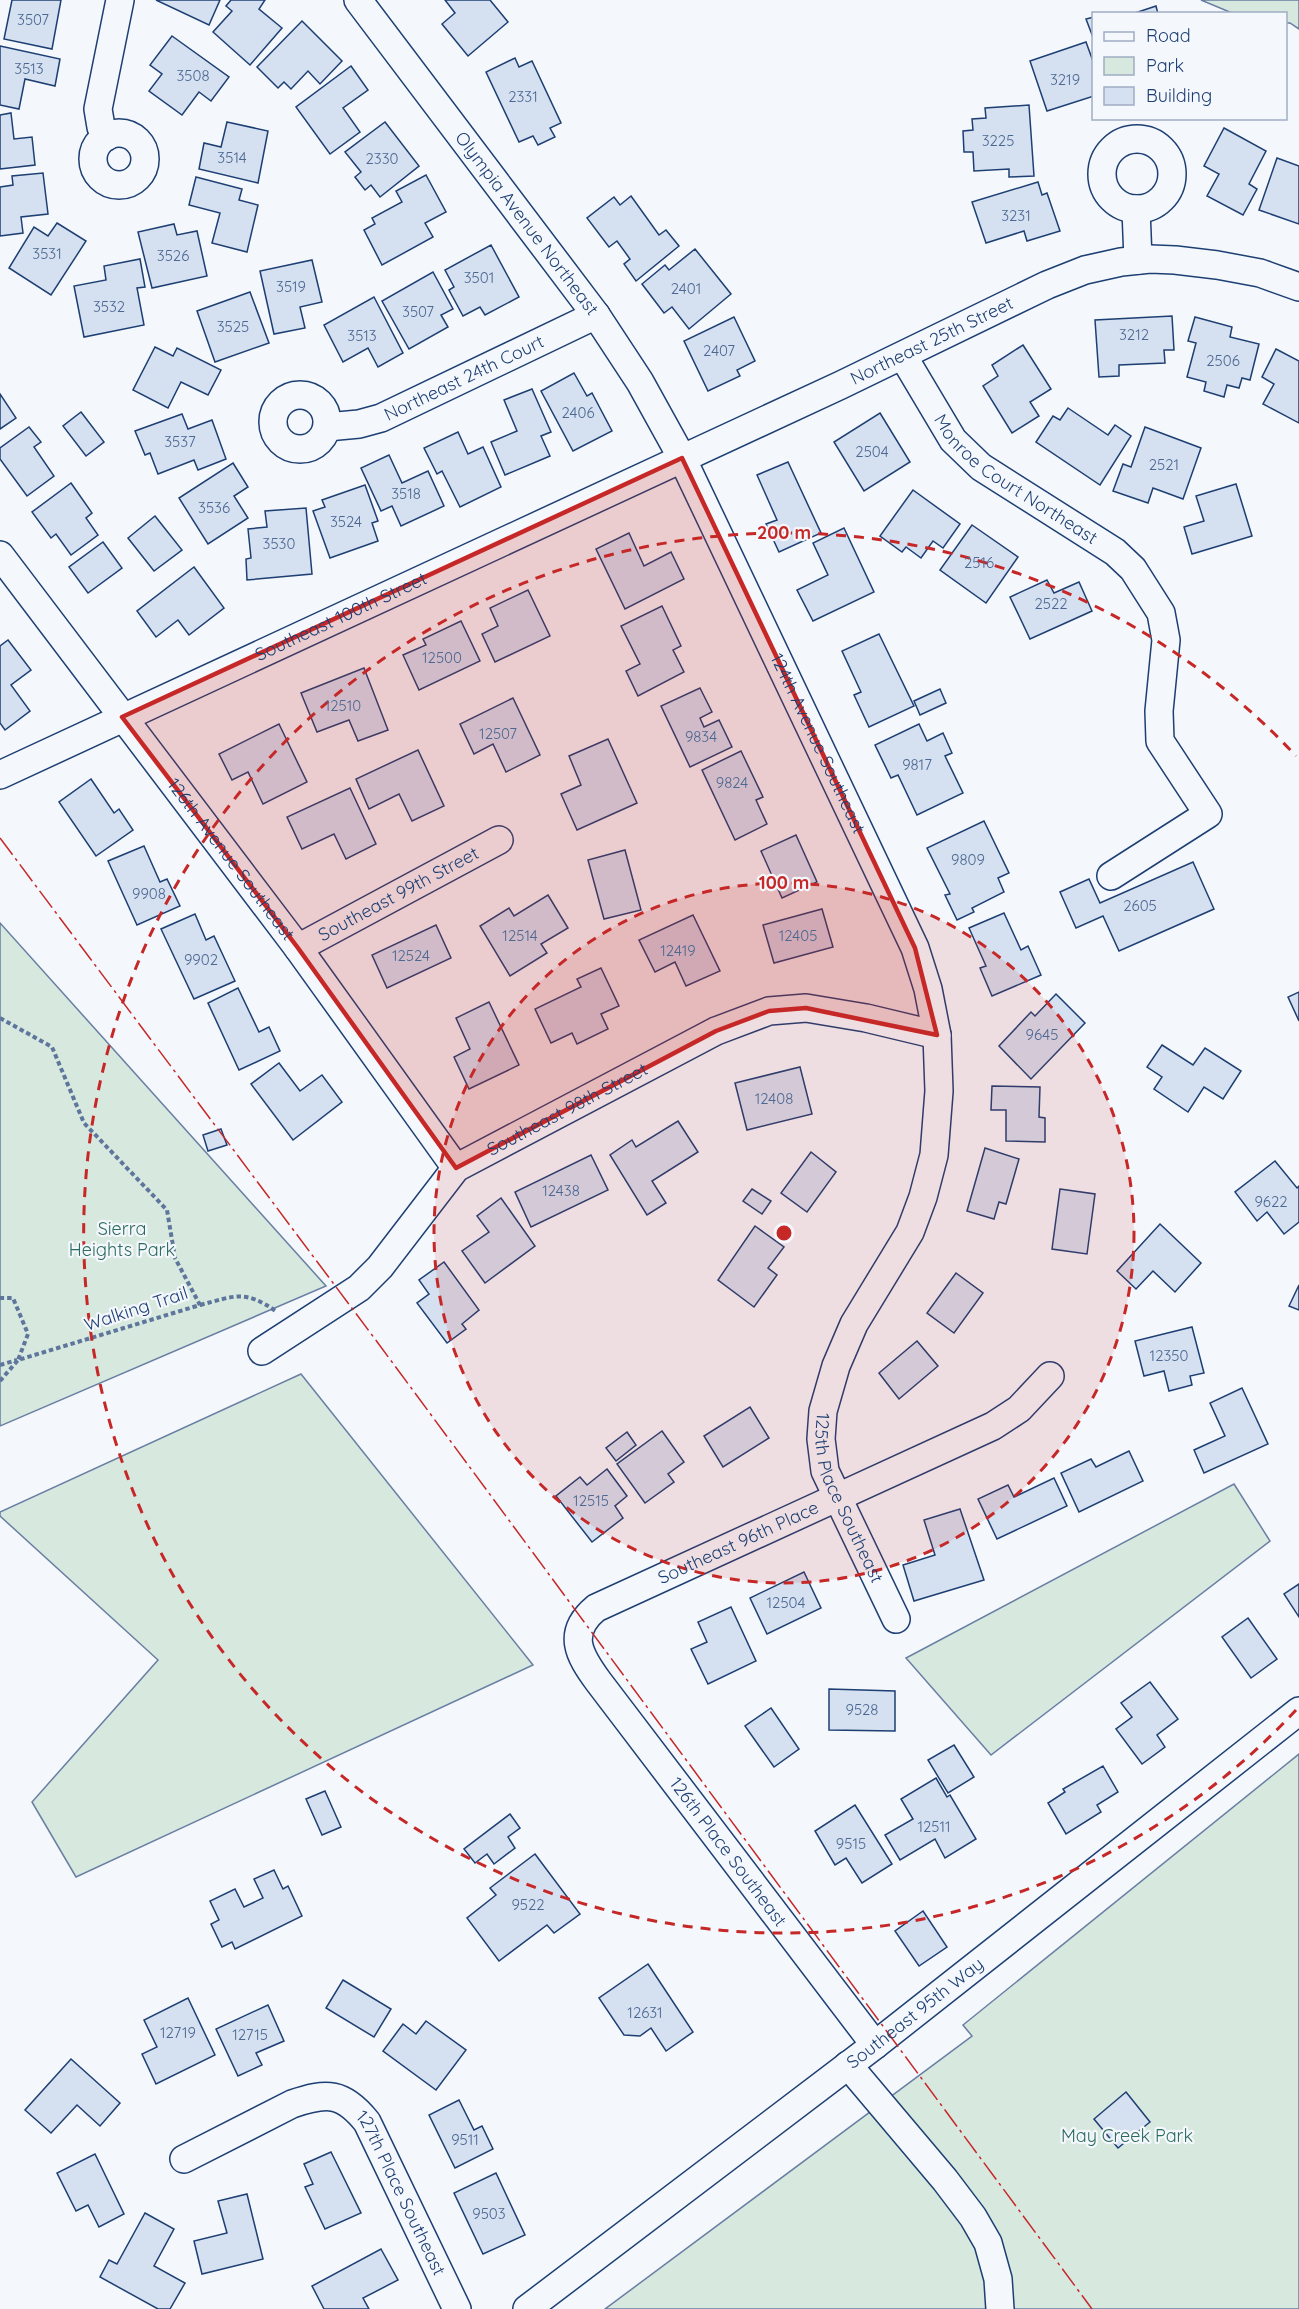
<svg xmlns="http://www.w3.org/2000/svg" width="1299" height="2309" font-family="Quicksand,sans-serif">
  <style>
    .green { fill: #d7e8df; stroke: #687fa3; stroke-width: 1.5 }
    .building { fill: #d5e0f0; stroke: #1d3f73; stroke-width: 1.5 }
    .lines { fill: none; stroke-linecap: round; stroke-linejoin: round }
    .minor-casing { stroke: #1d3f73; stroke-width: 30 }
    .path { stroke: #5e769c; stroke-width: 4; stroke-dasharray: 4.5 3; stroke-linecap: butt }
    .minor { stroke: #f4f7fb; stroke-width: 27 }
    .power { stroke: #c62828; stroke-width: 1.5; stroke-dasharray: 21 4.5 3 4.5; stroke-linecap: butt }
    .marked { fill: #c62828; fill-opacity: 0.2; stroke: #c62828; stroke-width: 4.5; stroke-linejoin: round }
    .ring { fill: none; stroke: #c62828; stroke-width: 3; stroke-dasharray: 10 8 }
    .labels { text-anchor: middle; stroke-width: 4.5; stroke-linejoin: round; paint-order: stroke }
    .number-label { font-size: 15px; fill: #4b6792 }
    .street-label { font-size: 18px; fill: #1d3f73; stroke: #f4f7fb }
    .park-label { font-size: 18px; fill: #2c6c60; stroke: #f4f7fb }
    .centre { fill: #c62828; stroke: #f4f7fb; stroke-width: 3 }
    .ring-label { font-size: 18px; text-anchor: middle; font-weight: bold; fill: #c62828; stroke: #f4f7fb; stroke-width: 4.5; stroke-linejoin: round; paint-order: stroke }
  </style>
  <rect width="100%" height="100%" fill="#f4f7fb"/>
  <g class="green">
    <path d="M1201,0h98v29l-9,-6h-4v-9l-54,-1z"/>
    <path d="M0,923l326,363 -326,140z"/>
    <path d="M301,1374l232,291 -457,212 -44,-75 126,-142 -158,-144v-4z"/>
    <path d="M1234,1484l36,57 -279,214 -85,-97z"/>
    <path d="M1299,1754v555h-694l367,-273 -9,-11z"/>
  </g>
  <g class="building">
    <path d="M12,0h49l-9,49 -48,-10z"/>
    <path d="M156,0h64l-11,25z"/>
    <path d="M231,0h34l-6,9 23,19 -32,37 -37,-33 19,-21 -6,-5z"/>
    <path d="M445,0h45l18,22 -40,34 -26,-32 13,-11z"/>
    <path d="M1156,6l2,8h-26z"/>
    <path d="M1094,17v23l-8,-21z"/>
    <path d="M302,21l40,40 -22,23 -12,-13 -17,18 -7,-7 -6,6 -21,-21z"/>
    <path d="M172,36l57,41 -18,24 -12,-9 -17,23 -33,-24 13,-17 -12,-9z"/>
    <path d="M1086,42l8,22v32l-47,15 -17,-50z"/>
    <path d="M0,46l60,13 -5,27 -30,-7 -6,30 -19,-4z"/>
    <path d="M515,58l4,9 13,-6 29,62 -11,5 5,9 -17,8 -5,-9 -14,6 -33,-70z"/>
    <path d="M351,66l17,24 -25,18 17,24 -30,22 -34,-47z"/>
    <path d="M1029,105l5,71 -25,1v-8l-35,2 -1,-19h-9l-1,-21 10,-1 -1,-11 14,-1 -1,-10z"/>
    <path d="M11,113l3,26 18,-2 3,28 -35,4v-54z"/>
    <path d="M227,122l41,9 -10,52 -59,-14 5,-26 17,4z"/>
    <path d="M385,122l34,44 -39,31 -9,-12 -6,5 -10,-13 6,-5 -16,-20z"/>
    <path d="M1224,128l42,23 -17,33 8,5 -14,26 -36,-19 12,-22 -15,-8z"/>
    <path d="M1277,158l22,8v58l-40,-14z"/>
    <path d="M43,173l5,41 -27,3 2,16 -23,3v-49l13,-2 -1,-9z"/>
    <path d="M426,175l20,37 -21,11 8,14 -51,28 -18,-35 11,-6 -3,-6 30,-16 -6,-11z"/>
    <path d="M196,177l46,12 -3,11 19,5 -11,47 -35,-9 8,-30 -31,-8z"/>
    <path d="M1038,182l4,13 5,-2 13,38 -33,10 -3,-10 -38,12 -14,-41z"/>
    <path d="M631,196l28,39 7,-5 13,16 -43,35 -12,-17 6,-5 -13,-18 -8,6 -22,-29 27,-21 6,8z"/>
    <path d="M57,223l29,18 -35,54 -42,-27 25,-41 14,9z"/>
    <path d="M174,224l3,11 20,-4 10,45 -55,12 -14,-56z"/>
    <path d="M491,245l28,52 -34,18 -5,-8 -17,9 -14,-26 5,-3 -9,-17z"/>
    <path d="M695,249l36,45 -42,35 -17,-22 -8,6 -22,-29 23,-19 4,5z"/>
    <path d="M140,259l5,28 -8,1 7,37 -60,12 -10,-51 32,-6 -2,-14z"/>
    <path d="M312,260l10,42 -22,5 5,21 -31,6 -14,-63z"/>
    <path d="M433,272l20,37 -12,6 7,12 -39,22 -27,-48z"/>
    <path d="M250,292l19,51 -54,19 -18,-51z"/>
    <path d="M374,297l29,56 -25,14 -10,-19 -25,14 -19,-37z"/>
    <path d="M1172,316l2,34h-10l1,13 -46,2v11l-20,1 -4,-57z"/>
    <path d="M734,317l21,44 -18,9 3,6 -32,15 -24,-50z"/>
    <path d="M1195,317l37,10 -2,10 29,7 -9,36 -8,-2 -3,10 -12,-3 -3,12 -20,-6 2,-9 -19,-5 9,-34 -8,-2z"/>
    <path d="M1023,345l28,44 -21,13 9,14 -27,17 -29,-47 15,-10 -6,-11z"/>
    <path d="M155,347l18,9 4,-8 44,22 -13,25 -27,-13 -13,26 -35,-18z"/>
    <path d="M1276,349l23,12v62l-36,-19 11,-20 -12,-7z"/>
    <path d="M574,373l13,23 5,-3 20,38 -39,20 -32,-60z"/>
    <path d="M532,389l19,43 -10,4 9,20 -45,19 -14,-33 26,-11 -13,-31z"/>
    <path d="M0,394l16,24 -16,11z"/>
    <path d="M1068,408l40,27 7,-10 16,11 -31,49 -64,-43 17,-26 7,4z"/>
    <path d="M81,412l23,30 -18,14 -23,-30z"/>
    <path d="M880,413l30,49 -46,29 -30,-49z"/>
    <path d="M182,414l6,15 24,-9 14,39 -28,11 -4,-10 -36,14 -8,-21 -5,2 -10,-24z"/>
    <path d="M29,427l12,15 -7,5 20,29 -27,20 -27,-37v-11z"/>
    <path d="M1145,427l56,21 -18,51 -30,-11 -5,15 -35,-12 10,-27 8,3z"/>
    <path d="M458,432l10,22 15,-7 18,40 -41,20 -18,-36 -5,3 -13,-26z"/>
    <path d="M389,455l13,28 26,-12 16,35 -43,20 -9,-20 -11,5 -20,-43z"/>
    <path d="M788,462l33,71 -42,19 -13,-28 11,-4 -20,-45z"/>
    <path d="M233,463l15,24 -14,9 14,22 -40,26 -29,-46z"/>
    <path d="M71,483l21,30 -6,5 12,17 -27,20 -15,-21 -5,4 -19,-26z"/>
    <path d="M1236,484l16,52 -60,18 -8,-27 20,-6 -8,-25z"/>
    <path d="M365,485l13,36 -6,2 6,18 -48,17 -17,-47 12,-4 -3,-7z"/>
    <path d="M913,490l47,34 -17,24 -10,-7 -12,17 -15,-11 -4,5 -22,-16z"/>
    <path d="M306,508l6,66 -65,6 -1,-21 5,-1 -3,-29 19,-2 -2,-16z"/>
    <path d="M155,516l27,34 -28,21 -26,-33z"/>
    <path d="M972,525l46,32 -32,46 -46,-33z"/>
    <path d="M844,528l30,64 -61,29 -16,-31 31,-15 -15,-32z"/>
    <path d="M629,533l15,33 27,-14 13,27 -59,30 -29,-60z"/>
    <path d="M103,542l19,26 -34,25 -19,-26z"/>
    <path d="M194,567l30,41 -35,27 -11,-15 -22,17 -19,-26z"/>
    <path d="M1047,580l7,13 25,-11 13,29 -62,28 -20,-42z"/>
    <path d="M528,590l22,46 -55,26 -13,-28 16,-8 -8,-18z"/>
    <path d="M662,606l19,40 -8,4 11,22 -46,24 -12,-25 14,-7 -19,-38z"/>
    <path d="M461,621l19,40 -61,29 -16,-35 23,-10 -3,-6z"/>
    <path d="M879,634l35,72 -45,21 -15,-32 7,-3 -19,-41z"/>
    <path d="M8,640l23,30 -20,15 19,26 -25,19 -5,-7v-77z"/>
    <path d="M364,668l24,62 -30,11 -9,-21 -32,12 -16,-39z"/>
    <path d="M700,688l12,24 -12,6 4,9 15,-7 13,27 -42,20 -29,-61z"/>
    <path d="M940,689l6,14 -26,12 -6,-14z"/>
    <path d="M513,698l27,57 -34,17 -13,-28 -19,10 -14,-30z"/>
    <path d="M279,724l28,58 -44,22 -15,-32 -16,8 -13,-26z"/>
    <path d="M919,724l8,17 16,-8 9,20 -7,3 18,37 -46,22 -19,-40 -7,3 -16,-33z"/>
    <path d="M608,739l29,64 -60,27 -16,-36 20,-9 -12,-29z"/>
    <path d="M418,750l26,56 -32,15 -13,-27 -30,15 -13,-30z"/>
    <path d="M741,751l22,46 -7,3 11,24 -32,16 -33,-70z"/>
    <path d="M91,779l23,34 5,-4 14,21 -37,26 -37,-54z"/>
    <path d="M350,788l26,56 -30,15 -12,-25 -32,15 -15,-32z"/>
    <path d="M984,821l25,52 -11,5 6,14 -32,16 2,4 -17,8 -12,-25 5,-1 -23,-46z"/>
    <path d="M796,835l21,47 -35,16 -21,-47z"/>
    <path d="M144,846l16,36 7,-3 13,27 -43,19 -29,-64z"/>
    <path d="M625,850l16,60 -37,9 -16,-59z"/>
    <path d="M1193,862l21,47 -95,42 -16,-35 -27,12 -16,-36 29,-13 11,24z"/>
    <path d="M548,895l20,33 -27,16 6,9 -37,23 -30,-50 29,-18 5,8z"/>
    <path d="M822,909l11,38 -59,16 -11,-38z"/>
    <path d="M1004,913l17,37 7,-4 13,29 -49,21 -12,-28 6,-2 -17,-38z"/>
    <path d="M195,914l11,26 8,-4 21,45 -41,18 -33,-70z"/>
    <path d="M693,915l27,56 -34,15 -11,-24 -20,10 -16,-32z"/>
    <path d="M436,925l15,33 -64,30 -15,-33z"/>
    <path d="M601,968l18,38 -18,8 7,15 -31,15 -5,-11 -21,10 -16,-34 46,-22 -4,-8z"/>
    <path d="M238,988l21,44 10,-5 11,24 -41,19 -31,-67z"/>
    <path d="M1299,992v29l-11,-24z"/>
    <path d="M1056,994l29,29 -54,56 -32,-33 32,-34 4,4z"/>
    <path d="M489,1002l30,63 -50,24 -15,-32 16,-8 -14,-31z"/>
    <path d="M1162,1045l31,20 12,-17 36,23 -18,28 -19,-12 -16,25 -34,-23 8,-12 -15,-10z"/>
    <path d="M279,1063l21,28 22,-16 20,27 -49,38 -42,-56z"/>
    <path d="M800,1067l12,47 -65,16 -12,-47z"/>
    <path d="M992,1086l48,1 -1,30 6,1v24l-39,-1v-31h-15z"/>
    <path d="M678,1121l20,31 -46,29 14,22 -19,12 -37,-60 22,-15 4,7z"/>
    <path d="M221,1129l6,16 -19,6 -5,-16z"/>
    <path d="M985,1148l34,11 -13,45 -7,-2 -5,17 -27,-8z"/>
    <path d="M811,1152l25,20 -29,40 -26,-19z"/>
    <path d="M591,1155l17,35 -77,37 -16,-35z"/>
    <path d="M1275,1161l22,27 2,-2v36l-15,12 -17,-22 -10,9 -22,-29z"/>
    <path d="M752,1189l19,12 -9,13 -19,-13z"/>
    <path d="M1060,1189l35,5 -8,60 -35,-5z"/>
    <path d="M501,1198l34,48 -50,37 -23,-32 27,-19 -12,-16z"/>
    <path d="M1160,1224l41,39 -26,29 -22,-21 -17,18 -19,-18z"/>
    <path d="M755,1226l29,21 -16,21 9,7 -23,32 -36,-27z"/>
    <path d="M444,1262l35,48 -17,14 4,5 -19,14 -30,-40 12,-9 -10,-14z"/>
    <path d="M956,1273l27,20 -29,40 -27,-20z"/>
    <path d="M1299,1285v25l-10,-4z"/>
    <path d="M1192,1327l12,46 -14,3 2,9 -23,6 -5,-20 -20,5 -9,-35z"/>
    <path d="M917,1341l21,25 -39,33 -20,-26z"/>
    <path d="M1242,1388l26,56 -64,29 -10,-23 31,-14 -15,-33z"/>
    <path d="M750,1407l19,31 -46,29 -19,-31z"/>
    <path d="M662,1431l22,31 -16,12 6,8 -29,21 -28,-39z"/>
    <path d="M627,1432l9,13 -20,16 -10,-13z"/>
    <path d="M1129,1451l14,30 -64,31 -18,-39 30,-14 5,8z"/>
    <path d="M607,1469l20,27 -12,10 8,12 -31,24 -36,-46 24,-19 7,8z"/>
    <path d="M1054,1478l13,28 -70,33 -19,-40 30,-14 6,12z"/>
    <path d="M960,1509l24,71 -70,21 -11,-36 32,-10 -11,-35z"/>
    <path d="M804,1572l17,36 -54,26 -17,-36z"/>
    <path d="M1299,1584v33l-15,-23z"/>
    <path d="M731,1607l25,54 -48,23 -17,-35 16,-7 -9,-20z"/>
    <path d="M1248,1618l29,41 -26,19 -29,-41z"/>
    <path d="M1150,1682l28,37 -21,16 8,12 -23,17 -26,-35 16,-12 -11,-14z"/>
    <path d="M829,1689l66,2v40l-66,-1z"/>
    <path d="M771,1708l28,41 -25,18 -29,-41z"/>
    <path d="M954,1745l20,32 -26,16 -20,-33z"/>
    <path d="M1103,1766l15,26 -21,13 4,7 -35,22 -18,-31 17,-11 -2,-3z"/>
    <path d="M936,1778l11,19 3,-2 26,44 -31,19 -10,-19 -35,21 -15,-25 28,-16 -12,-20z"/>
    <path d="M325,1791l16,36 -19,8 -16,-36z"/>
    <path d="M855,1805l37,59 -30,19 -16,-25 -11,7 -20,-34z"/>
    <path d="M510,1814l10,14 -12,9 7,11 -21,16 -7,-10 -12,9 -11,-14z"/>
    <path d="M535,1854l45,60 -26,19 -7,-8 -48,36 -32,-43 29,-23 -6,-7z"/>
    <path d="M274,1870l9,19 5,-3 14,30 -67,33 -3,-7 -10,5 -11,-23 8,-4 -9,-19 25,-12 9,18 19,-9 -9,-19z"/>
    <path d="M923,1911l24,36 -28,19 -24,-35z"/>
    <path d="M648,1964l45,68 -27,19 -15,-23 -11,8 -16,-1 -25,-37z"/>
    <path d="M343,1980l48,29 -17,28 -48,-29z"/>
    <path d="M188,1998l27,57 -59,29 -14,-30 15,-7 -13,-27z"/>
    <path d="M268,2005l16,36 -28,12 6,12 -24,11 -22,-47z"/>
    <path d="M426,2021l40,29 -30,40 -53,-39 20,-27 13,10z"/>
    <path d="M71,2059l49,44 -20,23 -23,-21 -26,28 -26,-23z"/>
    <path d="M1126,2092l24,30 -32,26 -24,-29z"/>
    <path d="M459,2100l15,30 8,-4 11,23 -38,19 -26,-53z"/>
    <path d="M331,2152l30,61 -36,16 -20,-42 8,-3 -9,-20z"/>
    <path d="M95,2154l29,60 -25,13 -11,-22 -12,6 -19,-38z"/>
    <path d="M496,2173l29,62 -42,19 -29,-61z"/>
    <path d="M247,2194l16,65 -61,15 -8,-33 33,-8 -9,-32z"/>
    <path d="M145,2213l29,16 -20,37 31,17 -15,26h-12l-58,-32 9,-17 8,4z"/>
    <path d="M381,2249l17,31 -35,18 6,11h-45l-12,-23z"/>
  </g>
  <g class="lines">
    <g class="minor-casing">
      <g id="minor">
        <path id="s1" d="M358,0l238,315 44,67 42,76 233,490 13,41 9,46 2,56 -5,64 -11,42 -13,35 -56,92 -18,42 -13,45 -2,28 4,32 71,148"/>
        <circle cx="119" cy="159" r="26"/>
        <path d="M106,137l-5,-10 -3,-18 22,-109"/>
        <circle cx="1137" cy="174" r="35"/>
        <path d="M1136,209l2,51"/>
        <path id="s2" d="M903,356l50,84 28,27 134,85 18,17 28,44 5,27 -7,71 1,30 48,73 -97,62"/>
        <circle cx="300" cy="422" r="27"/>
        <path id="s3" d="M327,427l32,-3 22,-6 215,-103"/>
        <path id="s4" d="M0,555l298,393 158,220"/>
        <path id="s5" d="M0,775l841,-390 206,-100 38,-15 36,-8 29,-3 25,1 42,5 43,8 39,14"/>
        <path id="s6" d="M298,948l201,-108"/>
        <path id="s7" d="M262,1351l97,-63 21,-21 76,-99 260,-137 53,-20 37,-3 60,10 71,17"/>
        <path id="s8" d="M875,2045l-277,-364c-19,-26 -32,-48 -2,-73l397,-182 26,-17 31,-33"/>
        <path d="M848,2065l97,115 28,37 15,26 10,36 2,30"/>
        <path id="s9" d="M184,2159l108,-55c35,-12 51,-12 75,18l90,187"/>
        <path id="s10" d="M527,2309l348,-264 424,-334"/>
      </g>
    </g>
    <g class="path">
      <path d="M0,1018l52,29 32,76 83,87 8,48 25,47 -182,55 10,-26 -15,-36h-13"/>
      <path d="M200,1305c35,-9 45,-16 77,7"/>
      <path d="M0,1365l17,-5"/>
      <path d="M0,1381l18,-21"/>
    </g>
    <use href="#minor" class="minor"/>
    <path class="power" d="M0,838l375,501 717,970"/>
  </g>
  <path class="marked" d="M682,458l233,490 22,87 -131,-27 -37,3 -53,20 -260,137 -158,-220 -176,-231z"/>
  <circle cx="784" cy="1233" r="350" fill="#c62828" fill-opacity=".12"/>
  <g class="ring">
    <circle cx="784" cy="1233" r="350"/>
    <path d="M1296 1710A700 700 0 1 1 1296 756"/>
  </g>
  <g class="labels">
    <g class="number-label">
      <text x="33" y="25">3507</text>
      <text x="29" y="74">3513</text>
      <text x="193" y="81">3508</text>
      <text x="1065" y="85">3219</text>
      <text x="523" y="102">2331</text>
      <text x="998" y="146">3225</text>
      <text x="232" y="163">3514</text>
      <text x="382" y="164">2330</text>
      <text x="1016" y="221">3231</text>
      <text x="47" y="259">3531</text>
      <text x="173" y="261">3526</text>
      <text x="479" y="283">3501</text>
      <text x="291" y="292">3519</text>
      <text x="686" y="294">2401</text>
      <text x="109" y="312">3532</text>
      <text x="418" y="317">3507</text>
      <text x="233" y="332">3525</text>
      <text x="1134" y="340">3212</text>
      <text x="362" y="341">3513</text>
      <text x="719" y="356">2407</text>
      <text x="1223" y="366">2506</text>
      <text x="578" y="418">2406</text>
      <text x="180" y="447">3537</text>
      <text x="872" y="457">2504</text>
      <text x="1164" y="470">2521</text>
      <text x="406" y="499">3518</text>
      <text x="214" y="513">3536</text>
      <text x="346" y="527">3524</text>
      <text x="279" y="549">3530</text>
      <text x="979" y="568">2516</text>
      <text x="1051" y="609">2522</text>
      <text x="442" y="663">12500</text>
      <text x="343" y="711">12510</text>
      <text x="498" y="739">12507</text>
      <text x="701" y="742">9834</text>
      <text x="917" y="770">9817</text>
      <text x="732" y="788">9824</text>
      <text x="968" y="865">9809</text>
      <text x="149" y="899">9908</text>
      <text x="1140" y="911">2605</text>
      <text x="520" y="941">12514</text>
      <text x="798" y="941">12405</text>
      <text x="678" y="956">12419</text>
      <text x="411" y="961">12524</text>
      <text x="201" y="965">9902</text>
      <text x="1042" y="1040">9645</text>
      <text x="774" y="1104">12408</text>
      <text x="561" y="1196">12438</text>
      <text x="1271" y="1207">9622</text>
      <text x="1169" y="1361">12350</text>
      <text x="591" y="1506">12515</text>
      <text x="786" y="1608">12504</text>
      <text x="862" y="1715">9528</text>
      <text x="934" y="1832">12511</text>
      <text x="851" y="1849">9515</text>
      <text x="528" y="1910">9522</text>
      <text x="645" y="2018">12631</text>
      <text x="178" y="2038">12719</text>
      <text x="250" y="2040">12715</text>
      <text x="465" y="2145">9511</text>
      <text x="489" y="2219">9503</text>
    </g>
    <g class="street-label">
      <text dy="6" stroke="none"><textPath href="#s1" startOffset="280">Olympia Avenue Northeast</textPath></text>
      <text dy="6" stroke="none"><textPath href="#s5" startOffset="1028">Northeast 25th Street</textPath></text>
      <text dy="6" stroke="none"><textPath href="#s3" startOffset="147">Northeast 24th Court</textPath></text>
      <text dy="6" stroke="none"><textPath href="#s2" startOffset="171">Monroe Court Northeast</textPath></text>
      <text dy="6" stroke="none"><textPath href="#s5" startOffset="376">Southeast 100th Street</textPath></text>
      <text dy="6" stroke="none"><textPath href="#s1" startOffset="878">124th Avenue Southeast</textPath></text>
      <text dy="6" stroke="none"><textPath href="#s4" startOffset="382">126th Avenue Southeast</textPath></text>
      <text dy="6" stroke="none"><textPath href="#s6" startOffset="114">Southeast 99th Street</textPath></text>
      <text dy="6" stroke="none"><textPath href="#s7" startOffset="396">Southeast 98th Street</textPath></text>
      <text transform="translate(136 1309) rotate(-18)" y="6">Walking Trail</text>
      <text dy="6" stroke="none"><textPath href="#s1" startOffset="1688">125th Place Southeast</textPath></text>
      <text dy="6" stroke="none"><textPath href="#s8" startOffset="698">Southeast 96th Place</textPath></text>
      <text transform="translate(728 1852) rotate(53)" y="6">126th Place Southeast</text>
      <text dy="6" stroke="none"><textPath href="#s10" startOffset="488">Southeast 95th Way</textPath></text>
      <text dy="6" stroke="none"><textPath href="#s9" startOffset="285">127th Place Southeast</textPath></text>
    </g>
    <g class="park-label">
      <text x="122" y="1235">Sierra<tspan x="122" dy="21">Heights Park</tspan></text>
      <text x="1127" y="2142">May Creek Park</text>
    </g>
  </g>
  <circle cx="784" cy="1233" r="9" class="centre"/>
  <g class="ring-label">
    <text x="784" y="539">200 m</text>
    <text x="784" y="889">100 m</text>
  </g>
  <rect x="1092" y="12" width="195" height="108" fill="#f4f7fb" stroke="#9eadc5" stroke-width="1.5"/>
  <rect x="1104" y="32" width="30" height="9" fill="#f4f7fb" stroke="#9eadc5" stroke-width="1.5"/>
  <text x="1146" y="42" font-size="18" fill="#1d3f73">Road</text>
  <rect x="1104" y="57" width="30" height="18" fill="#d7e8df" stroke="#9eadc5" stroke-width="1.5"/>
  <text x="1146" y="72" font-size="18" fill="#1d3f73">Park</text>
  <rect x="1104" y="87" width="30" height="18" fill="#d5e0f0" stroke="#9eadc5" stroke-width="1.5"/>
  <text x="1146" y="102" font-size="18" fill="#1d3f73">Building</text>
</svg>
